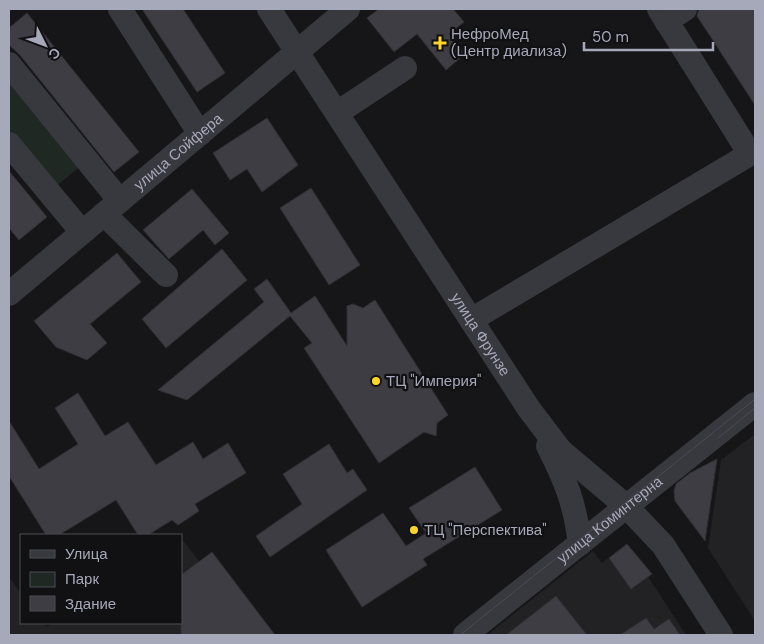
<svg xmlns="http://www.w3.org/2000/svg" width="764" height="644" font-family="'DM Sans',sans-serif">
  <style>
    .built { fill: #222225 }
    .green { fill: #1f2822 }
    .building { fill: #3d3d43; stroke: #302f34 }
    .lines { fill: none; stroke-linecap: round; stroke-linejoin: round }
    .minor { stroke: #38383f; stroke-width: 24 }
    .tram { stroke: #4b4c55; stroke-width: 1 }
    .poi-dot { fill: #ffd627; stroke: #111113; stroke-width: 2 }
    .labels { text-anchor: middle; stroke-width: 4.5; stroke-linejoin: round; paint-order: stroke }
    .poi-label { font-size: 15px; fill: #a6a9b9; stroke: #111113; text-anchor: start }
    .street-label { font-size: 15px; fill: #a6a9b9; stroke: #111113 }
  </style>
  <rect width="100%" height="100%" fill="#161618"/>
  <g class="built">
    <path d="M755,434v187l-47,-73 13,-88z"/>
    <path d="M181,538l76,97h-248v-58l12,16v30h22l4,4 6,-4h128z"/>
    <path d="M627,544l59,91h-199l106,-84 9,12z"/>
  </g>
  <path class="green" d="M9,75l73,90 -28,23 -45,-56z"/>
  <g class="building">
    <path d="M142,9h41l42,64 -28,19z"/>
    <path d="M379,9h74l11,13 -15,12 16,20 -19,16 -29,-36 -23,18 -27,-34z"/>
    <path d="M699,9h56v96l-58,-89z"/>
    <path d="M27,13l112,139 -25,20 -94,-117 -11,-10v-17z"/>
    <path d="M267,118l31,47 -36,27 -15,-23 -17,11 -17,-27z"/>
    <path d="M9,171l38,46 -28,23 -10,-12z"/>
    <path d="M311,188l49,77 -31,20 -49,-77z"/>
    <path d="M192,189l37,44 -14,12 -12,-15 -34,29 -26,-29z"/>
    <path d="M222,249l25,31 -81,68 -24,-29z"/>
    <path d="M117,253l24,29 -51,42 17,19 -20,17 -31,-13 -22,-26z"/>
    <path d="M267,279l24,34 24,-17 32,50v-40l6,-2 10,4 12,-8 73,115 -11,8 -1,13 -12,-4 -45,31 -75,-115 8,-5 -22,-27 -103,84 -29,-10 106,-88 -10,-13z"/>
    <path d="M78,393l27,43 23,-14 28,43 37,-23 10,17 25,-16 18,30 -51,31 4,7 -21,14 -6,-5 -24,15h-10l-22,-35 -57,35h-13l-37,-59v-55l30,48 39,-25 -23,-36z"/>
    <path d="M329,444l18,29 6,-4 14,21 -97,67 -14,-21 46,-32 -19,-30z"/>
    <path d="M717,459l-12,82 -30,-40 -1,-10 2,-7 14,-11z"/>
    <path d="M475,467l27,43 -79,49 4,6 -65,42 -36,-57 57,-37 23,33 20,-13 -17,-25z"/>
    <path d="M627,544l25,30 -21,15 -22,-31z"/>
    <path d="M212,552l63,83h-94v-60z"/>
    <path d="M556,596l31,39h-81z"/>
    <path d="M646,618l8,11 15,-10 11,16h-60z"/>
  </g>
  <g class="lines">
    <g class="minor">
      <path d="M120,9l80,125"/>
      <path id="s1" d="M269,9l260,400 32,42 66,56 36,38 58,90"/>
      <path d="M659,9l91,145 5,-3"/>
      <path d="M666,21l19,-12"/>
      <path d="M9,64l111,137"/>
      <path d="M337,113l68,-45"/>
      <path d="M9,144l73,88"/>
      <path d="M104,214l62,61"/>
      <path id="s2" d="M9,294l339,-285"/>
      <path d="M471,320l279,-166"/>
      <path d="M548,446c18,35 27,58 32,98"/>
      <path id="s3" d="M465,635l290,-231"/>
    </g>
    <g class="tram">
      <path d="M718,438l37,-30"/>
      <path d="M564,562l49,-39"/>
      <path d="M460,635l295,-236"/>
    </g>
  </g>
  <g class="poi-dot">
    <path d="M437.5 35.5h5v5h5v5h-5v5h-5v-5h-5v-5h5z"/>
    <circle cx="376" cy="381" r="5"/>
    <circle cx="414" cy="530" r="5"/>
  </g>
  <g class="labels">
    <g class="poi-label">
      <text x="451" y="39">НефроМед<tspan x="451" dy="17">(Центр диализа)</tspan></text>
      <text x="386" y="386">ТЦ "Империя"</text>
      <text x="424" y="535">ТЦ "Перспектива"</text>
    </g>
    <g class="street-label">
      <text dy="5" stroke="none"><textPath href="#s2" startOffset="221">улица Сойфера</textPath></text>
      <text dy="5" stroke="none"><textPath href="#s1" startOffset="388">улица Фрунзе</textPath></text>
      <text dy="5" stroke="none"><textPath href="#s3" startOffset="185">улица Коминтерна</textPath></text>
    </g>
  </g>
  <rect width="764" height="644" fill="none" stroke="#a6a9b9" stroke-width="20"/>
  <rect x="20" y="534" width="162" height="90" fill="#111113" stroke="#4d4e55"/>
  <rect x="30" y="550" width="25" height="8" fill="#38383f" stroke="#4d4e55"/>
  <text x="65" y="559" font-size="15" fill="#a6a9b9">Улица</text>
  <rect x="30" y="572" width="25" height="15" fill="#1f2822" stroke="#4d4e55"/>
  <text x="65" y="584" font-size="15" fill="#a6a9b9">Парк</text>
  <rect x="30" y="596" width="25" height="15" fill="#3d3d43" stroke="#4d4e55"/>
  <text x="65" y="609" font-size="15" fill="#a6a9b9">Здание</text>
  <g transform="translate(45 45) rotate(132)" stroke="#111113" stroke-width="4" paint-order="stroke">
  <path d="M0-4L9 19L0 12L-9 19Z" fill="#a6a9b9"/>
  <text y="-8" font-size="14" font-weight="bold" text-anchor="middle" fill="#a6a9b9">С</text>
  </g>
  <path d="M584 42v8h129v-8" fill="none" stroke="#a6a9b9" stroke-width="2.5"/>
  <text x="592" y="42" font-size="15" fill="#a6a9b9" stroke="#111113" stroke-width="4" paint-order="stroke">50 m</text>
</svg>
